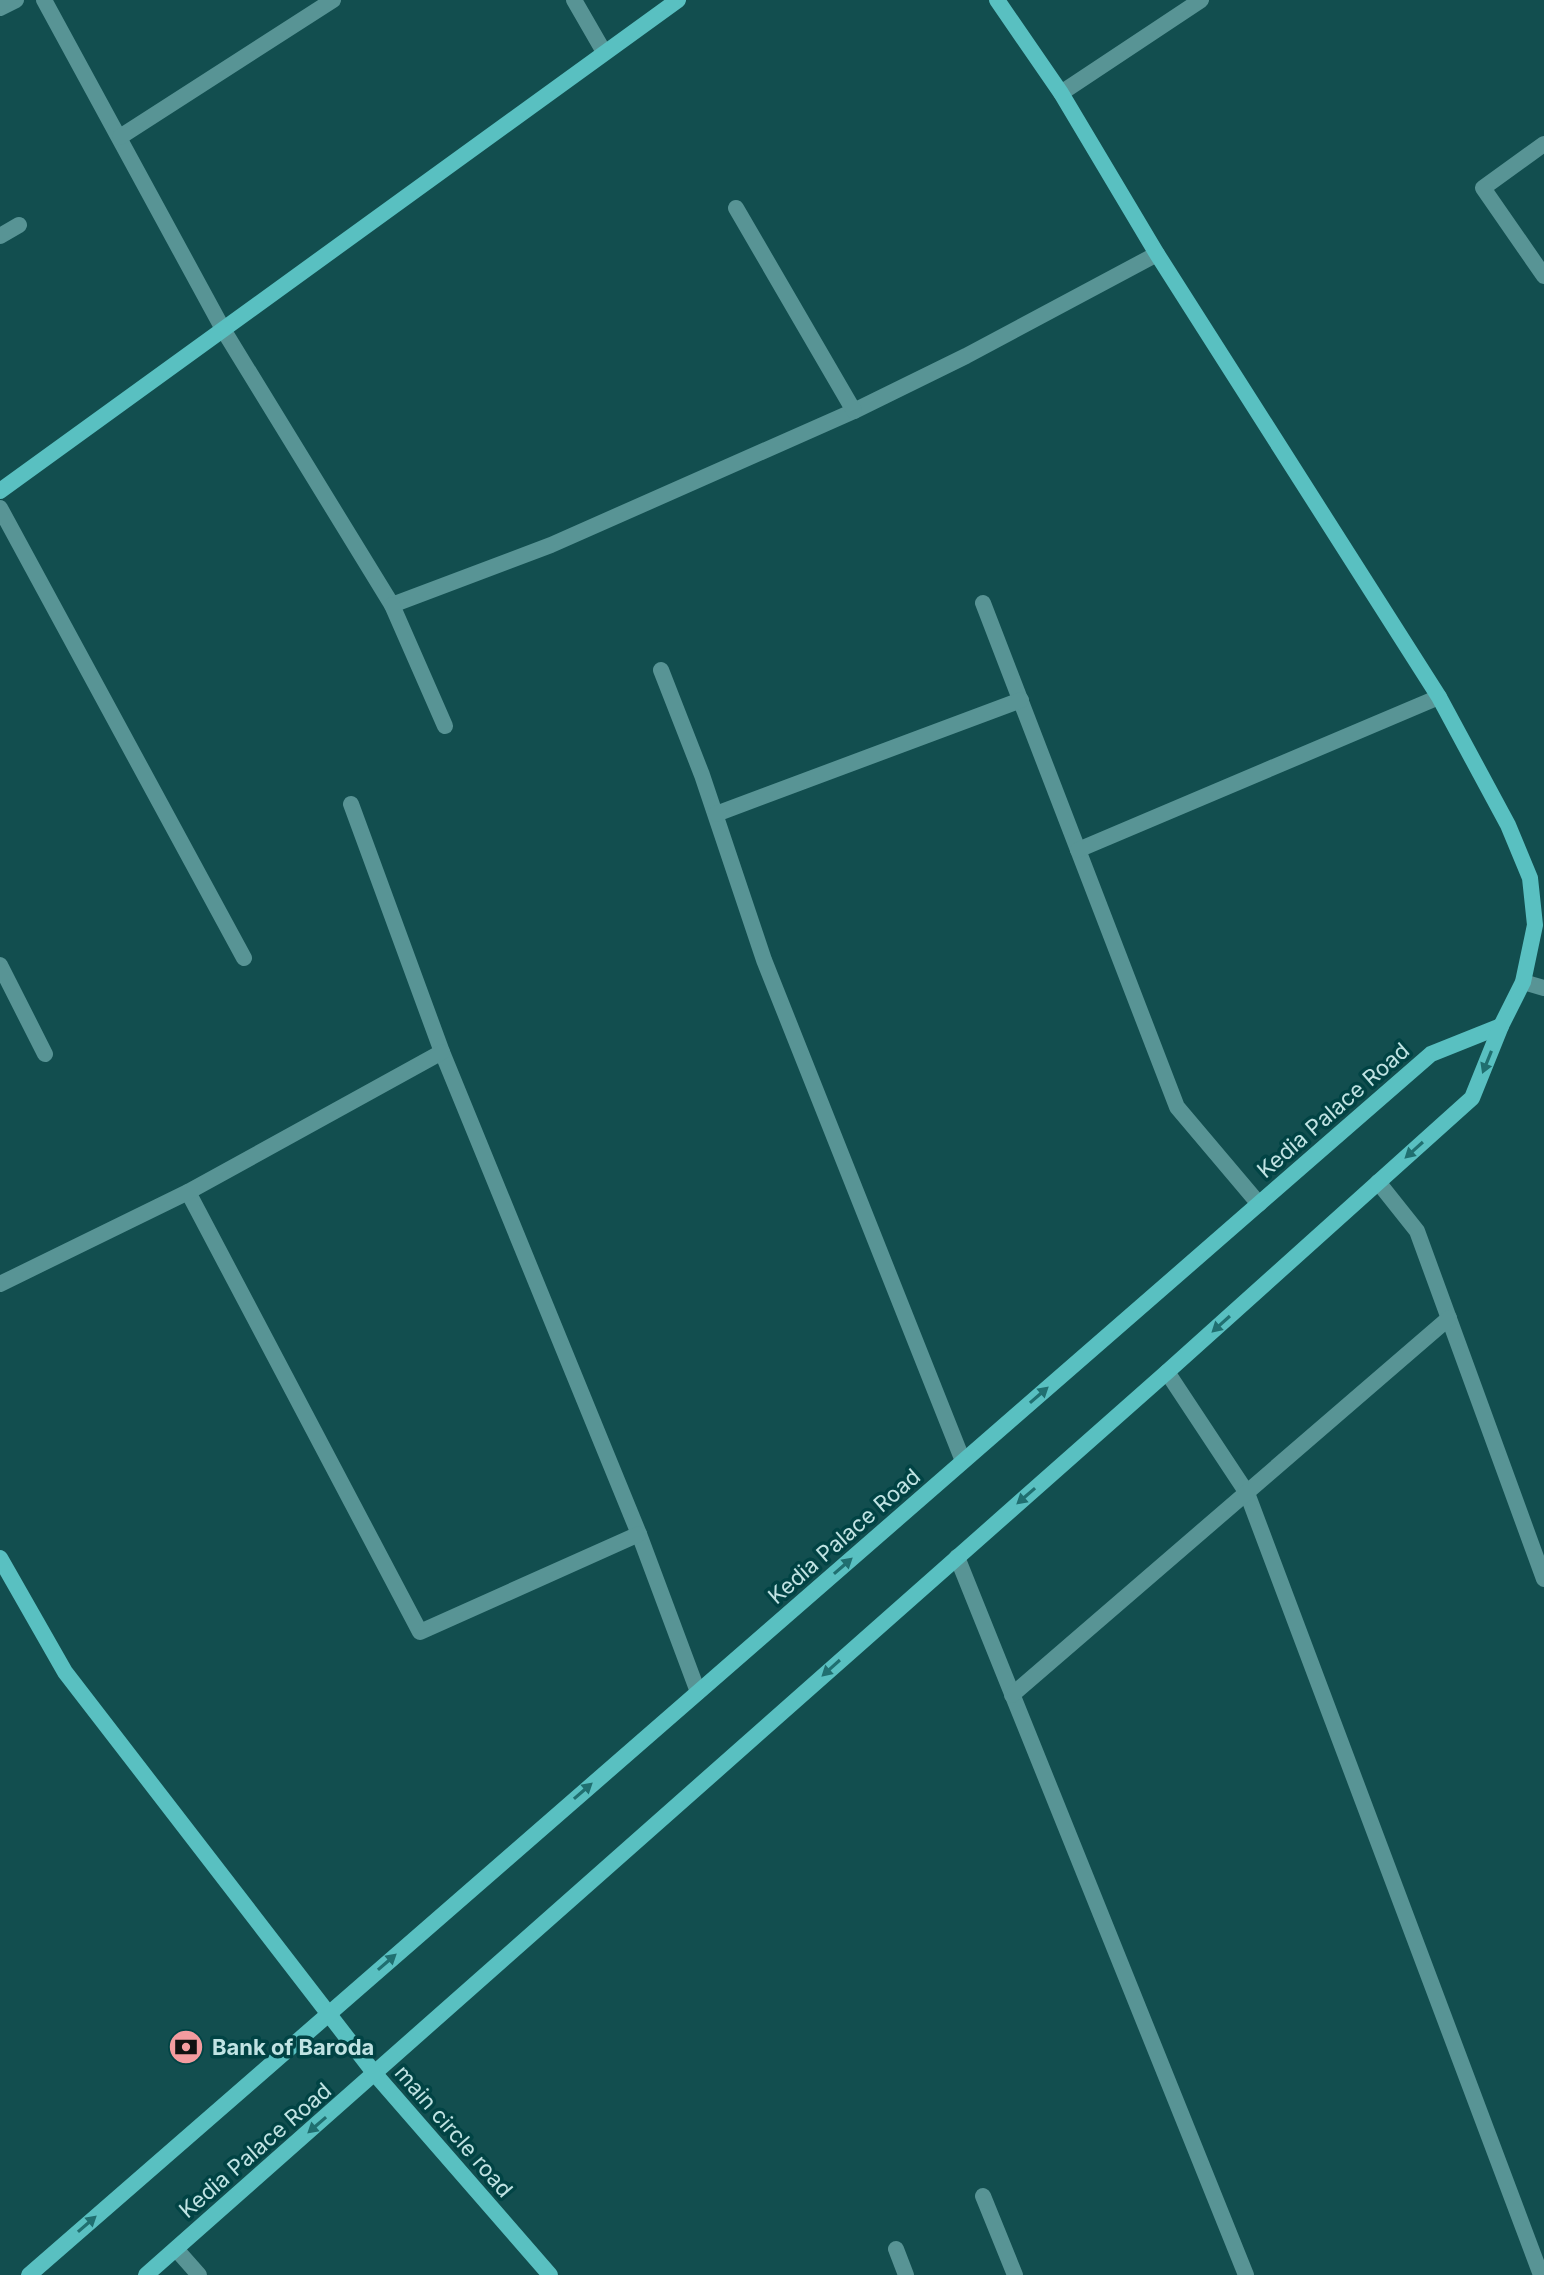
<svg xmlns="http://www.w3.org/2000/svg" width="1544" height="2275" font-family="Inter,sans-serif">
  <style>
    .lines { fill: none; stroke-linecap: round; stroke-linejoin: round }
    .street { stroke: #589495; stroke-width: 16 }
    .secondary { stroke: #59c0c1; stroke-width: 16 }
    .oneway { fill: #206f70 }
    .labels { text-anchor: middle; stroke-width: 7; stroke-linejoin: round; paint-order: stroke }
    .street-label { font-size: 22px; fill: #c0e3e3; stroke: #014344 }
    .poi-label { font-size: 22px; font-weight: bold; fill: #c0e3e3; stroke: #014344; text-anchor: start }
  </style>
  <rect width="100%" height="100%" fill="#124e4f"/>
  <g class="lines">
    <g class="street">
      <path d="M44,0l180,331 168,274 159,-60 303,-134 112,-55 191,-102"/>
      <path d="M574,0l30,52"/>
      <path d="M0,8l16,-8"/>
      <path d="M1061,93l140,-93"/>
      <path d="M120,137l213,-137"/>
      <path d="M1544,144l-61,44 61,88"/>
      <path d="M736,208l118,203"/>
      <path d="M0,236l19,-11"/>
      <path d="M0,508l244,450"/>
      <path d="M983,603l194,504 82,97"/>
      <path d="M392,605l53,121"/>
      <path d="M661,670l41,105 62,185 199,501"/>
      <path d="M351,804l91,248 197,482 59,158"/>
      <path d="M716,814l305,-114"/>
      <path d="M1078,850l361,-153"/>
      <path d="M0,965l45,89"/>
      <path d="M1523,982l21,6"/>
      <path d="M1378,1182l39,49 127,348"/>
      <path d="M188,1192l232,440 219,-98"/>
      <path d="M0,1284l188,-92 254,-140"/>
      <path d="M1167,1372l80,121 294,782"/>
      <path d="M957,1557l289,718"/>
      <path d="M1012,1695l437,-377"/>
      <path d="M983,2196l32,79"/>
      <path d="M176,2249l23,26"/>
      <path d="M896,2249l10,26"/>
    </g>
    <g class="secondary">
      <path d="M0,491l678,-491"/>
      <path d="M0,1558l65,114 310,402 175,201"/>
      <path d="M29,2275l1402,-1221 70,-28"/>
      <path d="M146,2275l1021,-903 305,-274 29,-72 22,-44 12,-57 -5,-47 -22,-53 -69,-128 -282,-443 -96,-161 -64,-93"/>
    </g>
  </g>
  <defs><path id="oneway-solid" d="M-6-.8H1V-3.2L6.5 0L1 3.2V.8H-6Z" transform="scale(2)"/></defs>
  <g class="oneway">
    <use href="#oneway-solid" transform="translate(1487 1062) rotate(112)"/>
    <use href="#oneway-solid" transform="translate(1414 1150) rotate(138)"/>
    <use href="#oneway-solid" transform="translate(1221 1324) rotate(138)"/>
    <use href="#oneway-solid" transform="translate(1039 1395) rotate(-41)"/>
    <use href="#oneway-solid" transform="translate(1026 1496) rotate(139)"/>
    <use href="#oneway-solid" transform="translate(843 1566) rotate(-41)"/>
    <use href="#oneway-solid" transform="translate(831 1668) rotate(138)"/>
    <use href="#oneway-solid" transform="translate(583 1791) rotate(-41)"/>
    <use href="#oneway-solid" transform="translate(387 1962) rotate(-41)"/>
    <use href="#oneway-solid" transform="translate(317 2125) rotate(139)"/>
    <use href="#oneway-solid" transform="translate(87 2224) rotate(-41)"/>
  </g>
  <defs>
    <g id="bank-disc" transform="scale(1.8)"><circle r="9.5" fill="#f49b9f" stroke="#014344"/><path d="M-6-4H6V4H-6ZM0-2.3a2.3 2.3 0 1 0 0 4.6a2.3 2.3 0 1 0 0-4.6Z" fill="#111"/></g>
  </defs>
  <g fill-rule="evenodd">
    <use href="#bank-disc" x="186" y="2047"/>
  </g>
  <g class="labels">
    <g class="street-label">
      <text transform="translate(1333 1110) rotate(-41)" y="8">Kedia Palace Road</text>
      <text transform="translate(844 1536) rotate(-41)" y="8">Kedia Palace Road</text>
      <text transform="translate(454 2131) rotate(49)" y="8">main circle road</text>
      <text transform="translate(255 2150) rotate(-41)" y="8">Kedia Palace Road</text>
    </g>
    <g class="poi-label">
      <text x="212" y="2055">Bank of Baroda</text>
    </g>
  </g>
</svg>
